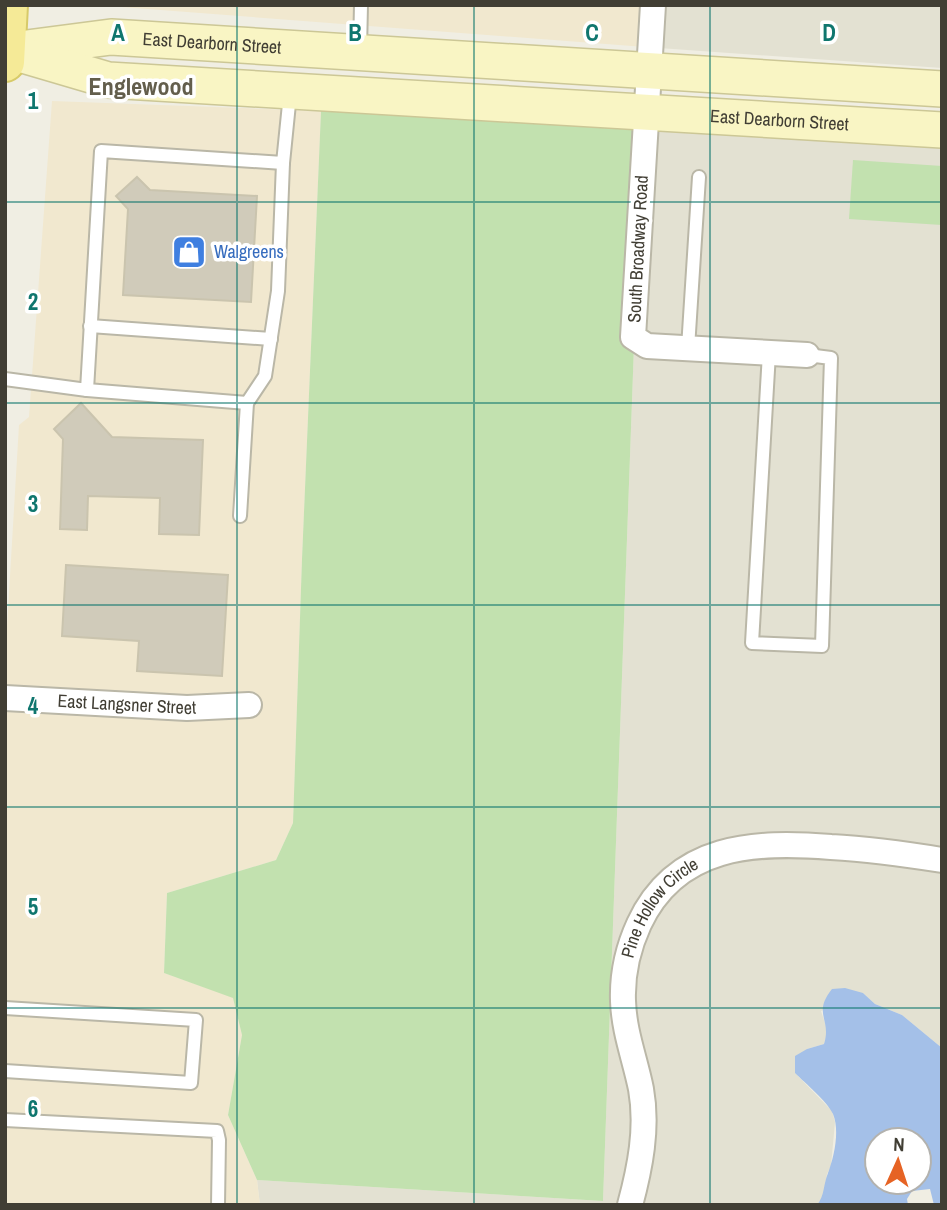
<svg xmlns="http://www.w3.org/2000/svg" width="947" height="1210" font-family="'Archivo Narrow',sans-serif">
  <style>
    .residential { fill: #e3e1d2 }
    .commercial { fill: #f1e8cf }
    .green { fill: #c2e1af }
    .water { fill: #a4c0e8; fill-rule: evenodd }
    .building { fill: #d0cbba; stroke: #cac4ae; stroke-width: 2 }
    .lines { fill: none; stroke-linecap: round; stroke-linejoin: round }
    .lane-casing { stroke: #bab7a7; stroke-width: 16 }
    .street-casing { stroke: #bab7a7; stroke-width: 28 }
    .secondary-casing { stroke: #ccc796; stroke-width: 38 }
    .primary-casing { stroke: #d7ca69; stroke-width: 42 }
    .lane { stroke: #fff; stroke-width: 12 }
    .street { stroke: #fff; stroke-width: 24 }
    .secondary { stroke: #f9f5c4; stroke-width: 35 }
    .primary { stroke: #f5ea97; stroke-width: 38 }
    .grid { fill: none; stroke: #0f766e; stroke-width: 2; stroke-opacity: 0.55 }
    .labels { text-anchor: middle; stroke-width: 7; stroke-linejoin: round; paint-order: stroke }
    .street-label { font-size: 18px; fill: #413e34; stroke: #fff }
    .shop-label { font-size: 18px; fill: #366cbe; stroke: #fff; text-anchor: start }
    .district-label { font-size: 24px; font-weight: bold; fill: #635e4c; stroke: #fff }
    .grid-label { font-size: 23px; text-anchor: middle; font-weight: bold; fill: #0f766e; stroke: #fff; stroke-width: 7; stroke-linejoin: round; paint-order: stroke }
  </style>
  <rect width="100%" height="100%" fill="#f0eee3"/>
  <g class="residential">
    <path d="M647,5h295v63l-297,-21z"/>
    <path d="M642,125l300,18v905l-40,-33 -27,-11 -12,-11 -42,18 7,21 -4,12 -17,5 -12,24 37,38 3,11 -4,44 -4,8 -4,23 -6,8h-557l-3,-25 346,21z"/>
  </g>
  <g class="commercial">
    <path d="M95,5h552l-2,42z"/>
    <path d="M52,101l269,10 -19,448 -9,264 -17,37 -109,33 -3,80 69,24 9,38 -14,80 29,65 3,25h-255v-545l14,-235 10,-8z"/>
  </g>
  <g class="green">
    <path d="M321,111l321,14 -39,1076 -346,-21 -29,-65 14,-80 -9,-37 -69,-25 3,-80 109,-33 17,-37 9,-264z"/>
    <path d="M853,160l89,6v59l-93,-6z"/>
  </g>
  <path class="water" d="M845,988l18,5 12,11 27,11 40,33v157h-8l-4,-16 -18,2 -5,8 1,6h-91c8,-10 6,-20 11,-32 6,-16 12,-42 5,-59 -6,-13 -28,-31 -38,-41v-17l12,-7 17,-5c8,-25 -12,-30 8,-55zM877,1140h42v42h-42z"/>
  <g class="building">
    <path d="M137,177l13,13 107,6 -6,106 -128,-7 5,-86 -12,-13z"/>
    <path d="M81,403l31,34 91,3 -4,95 -40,-1 1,-36 -72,-2 -1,34 -27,-1 3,-90 -9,-10z"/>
    <path d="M66,565l162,10 -6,101 -85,-5 2,-30 -77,-5z"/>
  </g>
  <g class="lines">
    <g class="lane-casing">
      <g id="lane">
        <path d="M360,50l1,-45"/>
        <path d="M90,326l181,13"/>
        <path d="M688,348l11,-171"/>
        <path d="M769,353l-17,290 70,3 9,-288 -24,-3"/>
        <path d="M5,379l82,11 14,-239 182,12 7,-69"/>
        <path d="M87,390l160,13"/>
        <path d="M240,516l7,-113 18,-27 13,-85 5,-128"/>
        <path d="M5,1008l191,12 -5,63 -186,-12"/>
        <path d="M5,1120l212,11 2,9 -1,65"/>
      </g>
    </g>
    <g class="street-casing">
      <g id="street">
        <path d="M653,5l-20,332 14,9 160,9"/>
        <path id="s1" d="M5,698l182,10 62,-3"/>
        <path id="s2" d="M630,1205c10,-37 18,-77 11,-116 -6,-30 -17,-57 -18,-88 -1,-27 5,-53 16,-77 37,-80 116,-83 192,-77 37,2 74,7 111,13"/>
      </g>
    </g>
    <g class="secondary-casing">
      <g id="secondary">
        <path id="s3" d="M19,49l92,-12 831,52"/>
        <path id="s4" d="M6,50l102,30 834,50"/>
      </g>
    </g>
    <g class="primary-casing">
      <path id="primary" d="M5,62l3,-57"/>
    </g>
    <use href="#lane" class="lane"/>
    <use href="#street" class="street"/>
    <use href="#secondary" class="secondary"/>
    <use href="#primary" class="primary"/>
  </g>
  <path class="grid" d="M237,5v1200M474,5v1200M710,5v1200M5,202h937M5,403h937M5,605h937M5,807h937M5,1008h937"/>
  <defs>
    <g id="shop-square" transform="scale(1.75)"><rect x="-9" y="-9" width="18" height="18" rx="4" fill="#3f7fe0" stroke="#fff"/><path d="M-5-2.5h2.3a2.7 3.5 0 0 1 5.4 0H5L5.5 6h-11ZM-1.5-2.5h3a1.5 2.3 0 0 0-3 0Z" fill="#fff"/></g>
  </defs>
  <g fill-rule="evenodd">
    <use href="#shop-square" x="189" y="252"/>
  </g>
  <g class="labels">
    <g class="street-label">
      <text dy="6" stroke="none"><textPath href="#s3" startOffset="194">East Dearborn Street</textPath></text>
      <text dy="6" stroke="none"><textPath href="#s4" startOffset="779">East Dearborn Street</textPath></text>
      <text transform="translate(638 249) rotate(-87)" y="6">South Broadway Road</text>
      <text dy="6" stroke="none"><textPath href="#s1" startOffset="122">East Langsner Street</textPath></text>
      <text dy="6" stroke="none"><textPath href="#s2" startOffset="312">Pine Hollow Circle</textPath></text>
    </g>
    <g class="shop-label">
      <text x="214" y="258">Walgreens</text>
    </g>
    <g class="district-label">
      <text x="141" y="95">Englewood</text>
    </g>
  </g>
  <g class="grid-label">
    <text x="118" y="41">A</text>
    <text x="355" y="41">B</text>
    <text x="592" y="41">C</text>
    <text x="829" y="41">D</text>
    <text x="33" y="109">1</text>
    <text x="33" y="310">2</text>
    <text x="33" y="512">3</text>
    <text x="33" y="714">4</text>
    <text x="33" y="915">5</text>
    <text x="33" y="1117">6</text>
  </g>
  <rect width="947" height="1210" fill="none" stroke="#413e34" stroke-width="14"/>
  <g transform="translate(898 1161) rotate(3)"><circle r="33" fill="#ffffff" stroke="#b3b2ae" stroke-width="2"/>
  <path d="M0-5L12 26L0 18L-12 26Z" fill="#e66324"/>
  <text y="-10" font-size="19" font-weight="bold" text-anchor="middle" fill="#413e34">N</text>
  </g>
</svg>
